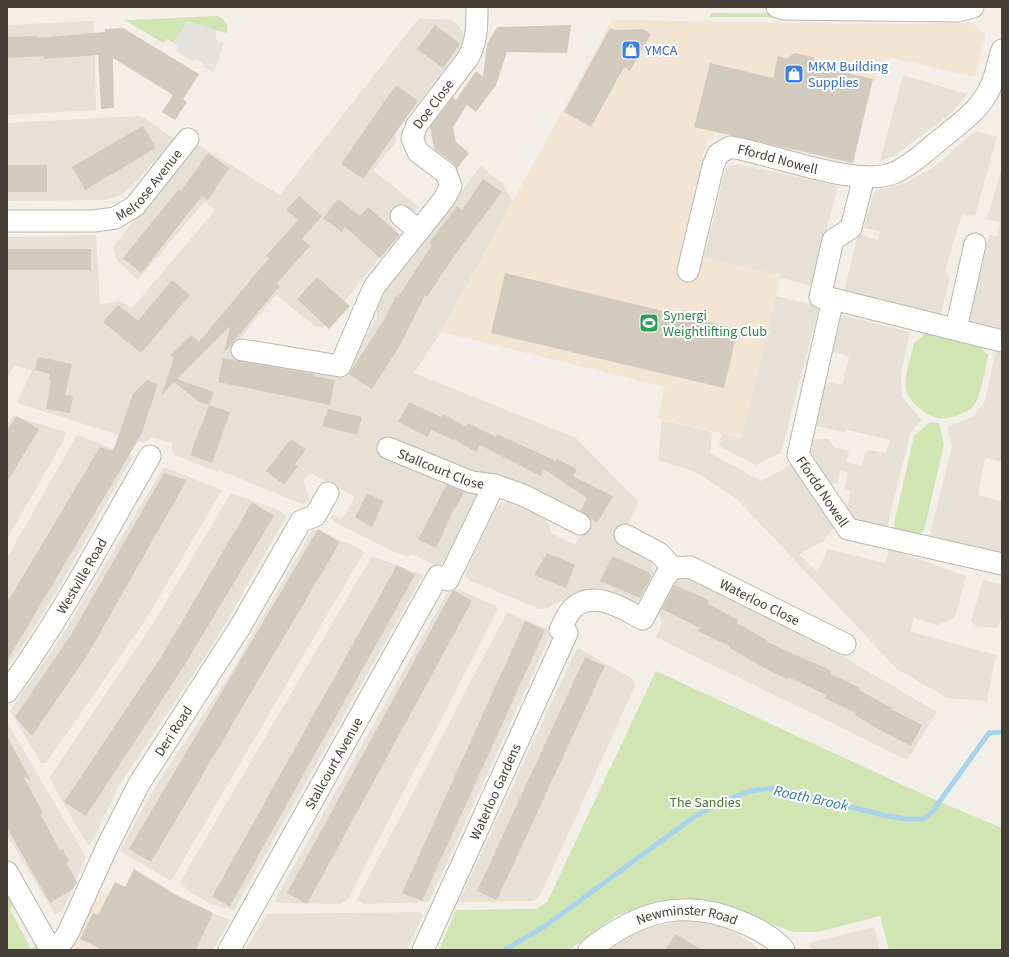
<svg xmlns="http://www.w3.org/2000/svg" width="1009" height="957" font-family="'Source Sans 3',sans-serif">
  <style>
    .residential { fill: #e6e0d6 }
    .commercial { fill: #f3e4d4 }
    .green { fill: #d1e4b3 }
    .parking { fill: #e4e2df }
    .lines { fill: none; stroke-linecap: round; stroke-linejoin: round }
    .stream { stroke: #a8d4eb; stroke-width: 5 }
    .building { fill: #d3cabe }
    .minor-casing { stroke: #bdb6ab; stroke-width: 23 }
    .minor { stroke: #fff; stroke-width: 21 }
    .labels { text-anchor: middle; stroke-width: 4; stroke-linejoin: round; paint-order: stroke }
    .shop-label { font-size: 14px; fill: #366cbe; stroke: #fff; text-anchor: start }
    .street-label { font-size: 14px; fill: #453f37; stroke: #fff }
    .leisure-label { font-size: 14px; fill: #27864d; stroke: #fff; text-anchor: start }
    .park-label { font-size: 14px; fill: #4d732e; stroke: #fff }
    .water-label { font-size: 15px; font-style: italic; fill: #357ba2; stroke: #fff }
  </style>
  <rect width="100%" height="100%" fill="#f3efe8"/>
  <g class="residential">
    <path d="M419,18l32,2 6,4 6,9 1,10 -68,89v10l-23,28 46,37 -6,6 -11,-5 -12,15 6,6v8l-73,91 -7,-1 -40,-32 -42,51 112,24 31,-52v-15l6,-10 98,-127 23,19 9,18 -72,129 -27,41 162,65 63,64 -21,42 34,19 1,10 -13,27 -7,2 -38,-13 -17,2 -30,17 -8,1 -71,-29 -4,-7 31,-65 6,-5 9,-1 34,17 4,6 2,8 24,12 14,-24 -114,-32 3,5 -29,63 -9,7 -7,1 -21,-11 -4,3 -21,-8 -54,-28 -2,-4 2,-2 9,4 13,-22 -45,-24 -6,7 5,20 -7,4 -83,-34 -1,2 -44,-17 -2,-5v-6l-19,-7 -9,6 -124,-39 -3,-2 15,-32 -18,-5 -7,13v-141l89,-2 4,69 21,-3 11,7 84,-99 -12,-7 -66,78 -22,-21 -3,-12 82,-104 85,52z"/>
    <path d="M94,21l2,89 -89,5v-90z"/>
    <path d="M903,75l64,19 -15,18 -58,44 -14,5z"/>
    <path d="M138,116l6,2 30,21 -39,44 -15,13 -17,4 -96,1v-78z"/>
    <path d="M975,131l22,6 -22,79 -13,-2 -17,57 5,7 -10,39 -96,-25 14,-58 20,6 2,-9 -17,-3 12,-37 31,-8 28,-16z"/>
    <path d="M737,164l101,22 -26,100 -108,-28 22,-91z"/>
    <path d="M1002,167v163l-36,-8 23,-87 8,1 3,-14 -13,-3z"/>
    <path d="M776,296l43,10 -38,147 -25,12 -37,-19 3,-12 19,4z"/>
    <path d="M841,315l69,17 -9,41 1,24 20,23 -11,11 -24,96 -33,-7 -7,-11 3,-18 -6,-1 4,-17 -8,-3 -2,12 -7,4 -24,-36 -2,-10 24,-1 5,8 15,4 -3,11 16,4 2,-11 5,-5 17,3 4,-13 -43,-10 -3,2 -28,-6 8,-40 7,-4 11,3 7,-29 -16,-4z"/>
    <path d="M996,350l6,1v111l-17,-4 -7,37 24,7v52l-73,-17 23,-91 -5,-19 26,-10 12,-16z"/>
    <path d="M13,416l53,16 -2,8 -57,99v-114z"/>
    <path d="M662,420l50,12 -2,21 51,28 35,-19 39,64 -11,15 -25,13 18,18 11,-23 57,14 4,-14 77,27 -11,42 -17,7 -25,-7 -2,14 85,23 -9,46 -40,-3 -50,-29 -160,-170 -41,-27 -38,-12z"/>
    <path d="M77,435l56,21 -82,145 -26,41 -18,25v-109z"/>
    <path d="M164,467l58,23 -79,134 -97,139h-5l-31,-52 54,-78z"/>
    <path d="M231,493l52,19 3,5 -70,123 -96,144 -30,61 -3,-1 -38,-66 102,-151z"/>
    <path d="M313,529l44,18 7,5 -193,329 -51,-30 36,-66 73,-109z"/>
    <path d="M372,556l51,19 -189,335 -24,-6 -20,-12 -10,-10z"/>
    <path d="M685,575l155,80 97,57 -30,48 -251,-123 6,-14 -5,-13 14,-30z"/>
    <path d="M983,580l19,4v34l-5,10 -21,-2 -5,-5z"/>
    <path d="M450,588h5l41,18 2,3 -150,290 -8,5 -64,-1v-5z"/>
    <path d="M507,612l45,19 -123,271 -65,2 -7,-4z"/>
    <path d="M578,648l55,31 2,7 -94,208 -7,7 -75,1 116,-250z"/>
    <path d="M7,722l79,135 -24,54 -7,3 -48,-79z"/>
    <path d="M201,910l29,9 -17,31h-67z"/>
    <path d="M421,912l2,3 -16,35h-162l22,-36z"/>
    <path d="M681,921l27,1 25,9 20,13 6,6h-153l14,-11 28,-11z"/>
    <path d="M874,927l6,23h-69l-2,-7z"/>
  </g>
  <g class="commercial">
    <path d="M612,20l257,4 104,-1 13,12 -11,40 -5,1 -77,-18 -13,4 -5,21h-3l-20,81 -137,-32 -2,8 -6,-1 -25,109 20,4 -1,5 80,18 -40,163 -84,-20 8,-31 -224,-55z"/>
    <path d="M96,888l64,34 -15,28h-77z"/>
  </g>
  <g class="green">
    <path d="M710,13l110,1v3h-110z"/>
    <path d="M216,16c9,1 13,9 11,17l-40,-11 -13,21 -7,-4 -4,4 -37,-22 2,-1z"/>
    <path d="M924,331l59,12 -1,7 6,5c-3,14 -7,43 -16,53 -4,3 -9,5 -14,7 -17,7 -28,3 -41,-9 -5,-5 -10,-10 -11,-18 -2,-14 5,-31 8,-45l9,-7z"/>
    <path d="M930,422l9,1 5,22 -20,85 -4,4 -25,-5 -1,-5 20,-88z"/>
    <path d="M656,671l284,131 62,26v122h-113l-9,-34 -62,16h-24l-83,-30 -34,-2 -22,2 -39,14 -47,34h-130l17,-40 80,-1 11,-7z"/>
    <path d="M7,888l4,4 1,15 -2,2 21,40 6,-4 9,5h-39z"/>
  </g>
  <path class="parking" d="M187,22l29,8v9l3,3 5,1 -10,30 -11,-7 1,-2 -8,-5 -2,3 -18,-11 3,-5 -5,-3z"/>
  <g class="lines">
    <path class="stream" d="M505,950l40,-24 149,-109 30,-16 26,-10 24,-3 113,28 20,3h16l9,-7 57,-79 13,-1"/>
  </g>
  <g class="building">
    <path d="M435,25l25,19 -17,24 -26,-19z"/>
    <path d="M571,25l-4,28 -60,-1 -11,33 -20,27 -9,-7 -14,22 3,15 13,11 -12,16 -4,-6 -19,-14 -4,-22 23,-30 3,3 20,-29 7,6 4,-33 10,-17z"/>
    <path d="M123,28l76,46 -16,25 4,3 -12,18 -13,-8 11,-17 -60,-37 1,50 -13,1 -3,-54 -54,4v-3l-37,2v-21l30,-1v2l68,-6v-3z"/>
    <path d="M610,28l5,2 28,-1 8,5 -21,37 -6,-4 -33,60 -27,-15z"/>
    <path d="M794,53l19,4 6,10 54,12 -20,84 -159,-36 16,-64 63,15 5,-22 9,3z"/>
    <path d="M396,85l22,16 -55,78 -22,-15z"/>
    <path d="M143,126l13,22 -71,42 -13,-23z"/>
    <path d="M208,153l21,15 -21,32 -6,-4 -61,77 -18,-15 56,-69 2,2z"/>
    <rect x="7" y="165" width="40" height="27"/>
    <path d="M483,179l19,13 -48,64 -27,41 -2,-2 -26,52 -27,42 -23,-15 35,-54 12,-24 2,1 34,-52 -3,-2 28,-37 5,4z"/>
    <path d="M299,196l23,20 -20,23 8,7 -33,37 3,3 -56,67 6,-27 -53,53 37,13 -5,13 -11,-4 -24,-19 -13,14 13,-38 -3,-3 20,-20 8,7 70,-84 -3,-2 32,-36 -12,-10z"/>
    <path d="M338,199l22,17 8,-9 32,28 -20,23 -35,-31 -3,5 -19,-14z"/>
    <rect x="7" y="249" width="84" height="21"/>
    <path d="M505,273l233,56 -14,59 -233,-55z"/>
    <path d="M317,277l33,29 -21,23 -32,-30z"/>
    <path d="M172,280l18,15 -49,58 -38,-31 15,-17 20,16z"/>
    <path d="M38,357l34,7 -7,31 8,1 -3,17 -24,-4 5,-29h-2l1,-6 -15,-4z"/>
    <path d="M223,358l92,16 -1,2 21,4 -5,25 -112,-23z"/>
    <path d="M147,380l11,4 -17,51 -134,226v-58l93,-156 13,4 20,-57z"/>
    <path d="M409,402l32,15 2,-3 24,13 1,-4 28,14 1,-3 59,27 1,-2 20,10 -4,7 40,20 -16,27 -17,-12 7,-13 -43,-29 -3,7 -61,-31 -4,7 -22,-13 -1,1 -22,-11 -3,8 -30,-15z"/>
    <path d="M209,405l21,7 -18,51 -22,-8z"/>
    <path d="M328,409l34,8 -5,18 -35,-9z"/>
    <path d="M16,416l23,13 -32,53v-51z"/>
    <path d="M291,439l15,10 -11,15 3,2 -14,19 -18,-14z"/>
    <path d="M164,473l23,7 -99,174 -56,82 -17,-19 56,-82z"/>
    <path d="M446,485l18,7 -8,16 -1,-1 -19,41 -18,-8z"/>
    <path d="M367,493l17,8 -12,26 -17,-10z"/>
    <path d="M252,502l22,14 -90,150 -98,150 -22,-14 99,-148z"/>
    <path d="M318,529l22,13 -189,320 -22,-13z"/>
    <path d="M547,553l28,12 -9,23 -32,-13z"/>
    <path d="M613,556l37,17 -1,2 3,1 -12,22 -40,-17z"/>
    <path d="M397,565l18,10 -185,331 -18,-9z"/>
    <path d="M674,585l35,15 -1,4 30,16 -1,3 31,18 -1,1 65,29 -2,3 30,14 -1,2 33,18 -1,1 31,16 -11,21 -26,-13 -30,-18 1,-2 -31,-15 1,-3 -38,-18 -1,2 -26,-13 -31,-18v-2l-32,-15 2,-3 -38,-19z"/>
    <path d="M453,590l19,11 -165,303 -20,-11z"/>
    <path d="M525,621l20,9 -123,271 -20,-8z"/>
    <path d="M585,657l20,9 -108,234 -20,-9z"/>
    <path d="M7,736l24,45 -8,-5 20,37 -3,1 20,36 3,-1 6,12 -3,1 11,21 -5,7 -22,13 -43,-75z"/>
    <path d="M134,869l44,27 35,17 -17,37h-93l-23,-11 13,-26 5,2 17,-33 10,5z"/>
    <path d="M675,934l28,16h-38z"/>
  </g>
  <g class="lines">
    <g class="minor-casing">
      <g id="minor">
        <path d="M777,7l7,2 174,2 15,-4"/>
        <path d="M401,216l18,15"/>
        <path id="s1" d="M7,221h87l21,-3 20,-12 53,-67"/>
        <path id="s2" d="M688,271l25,-105 5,-12 12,-7c41,6 130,43 166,25 17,-8 31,-22 46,-34 17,-14 39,-29 48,-50 6,-12 8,-26 12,-38"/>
        <path d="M833,299l-13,-2 13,-57 18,-12 13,-51"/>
        <path d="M956,329l19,-85"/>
        <path id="s3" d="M1002,341l-169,-42 -35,156 50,74 154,35"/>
        <path id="s4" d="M242,350l98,16 34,-79 70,-88 7,-13 -5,-13 -28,-21 -6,-14 5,-13 51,-67c9,-16 9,-33 9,-51"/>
        <path id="s5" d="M388,448l83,34 23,3 29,10 57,29"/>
        <path d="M625,535l34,18 14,15"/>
        <path d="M448,580l46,-95"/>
        <path id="s6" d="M560,630c4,-7 7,-16 13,-22 21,-19 50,1 70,11l22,-42 8,-9 17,-1 155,77"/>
        <path id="s7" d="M7,692c54,-74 97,-156 143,-236"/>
        <path d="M7,872l44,78"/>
        <path id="s8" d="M51,949l11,-7 6,-9 39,-86 32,-63 101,-157 61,-106 14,-5 13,-23"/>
        <path id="s9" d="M229,950l209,-374"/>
        <path id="s10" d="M423,950l144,-317"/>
        <path id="s11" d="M589,950c48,-38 94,-53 152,-28 15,6 33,15 43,28"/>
      </g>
    </g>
    <use href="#minor" class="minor"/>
  </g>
  <defs>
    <g id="shop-square" transform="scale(1)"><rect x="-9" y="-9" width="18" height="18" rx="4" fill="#3f7fe0" stroke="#fff"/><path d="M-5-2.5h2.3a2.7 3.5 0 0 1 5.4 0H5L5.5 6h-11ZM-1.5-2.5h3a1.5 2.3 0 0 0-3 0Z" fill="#fff"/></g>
    <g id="stadium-square" transform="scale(1)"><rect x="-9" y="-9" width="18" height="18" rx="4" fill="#2e9e5b" stroke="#fff"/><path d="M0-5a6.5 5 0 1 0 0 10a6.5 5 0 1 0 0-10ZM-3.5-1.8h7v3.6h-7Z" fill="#fff"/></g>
  </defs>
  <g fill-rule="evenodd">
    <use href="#shop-square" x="631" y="50"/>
    <use href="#shop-square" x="794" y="74"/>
    <use href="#stadium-square" x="649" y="323"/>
  </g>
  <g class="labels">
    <g class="shop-label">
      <text x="645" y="55">YMCA</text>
      <text x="808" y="71">MKM Building<tspan x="808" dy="16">Supplies</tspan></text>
    </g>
    <g class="street-label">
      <text dy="5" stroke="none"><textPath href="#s4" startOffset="417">Doe Close</textPath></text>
      <text dy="5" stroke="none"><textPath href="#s2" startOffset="184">Ffordd Nowell</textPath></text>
      <text dy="5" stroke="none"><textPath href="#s1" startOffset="156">Melrose Avenue</textPath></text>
      <text dy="5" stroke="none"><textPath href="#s5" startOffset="57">Stallcourt Close</textPath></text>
      <text dy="5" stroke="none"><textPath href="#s3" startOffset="378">Ffordd Nowell</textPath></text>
      <text dy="5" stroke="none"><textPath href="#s7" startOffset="138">Westville Road</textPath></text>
      <text dy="5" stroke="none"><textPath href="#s6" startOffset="256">Waterloo Close</textPath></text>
      <text dy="5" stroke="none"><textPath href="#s8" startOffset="252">Deri Road</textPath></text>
      <text dy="5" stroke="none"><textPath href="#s9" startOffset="214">Stallcourt Avenue</textPath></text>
      <text dy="5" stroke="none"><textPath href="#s10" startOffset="174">Waterloo Gardens</textPath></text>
      <text dy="5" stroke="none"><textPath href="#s11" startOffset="108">Newminster Road</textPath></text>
    </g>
    <g class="leisure-label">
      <text x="663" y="320">Synergi<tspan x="663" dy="16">Weightlifting Club</tspan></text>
    </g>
    <g class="park-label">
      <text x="705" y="807">The Sandies</text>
    </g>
    <g class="water-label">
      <text transform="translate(811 798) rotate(12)" y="5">Roath Brook</text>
    </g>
  </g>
  <rect width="1009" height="957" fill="none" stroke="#453f37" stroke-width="16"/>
</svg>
